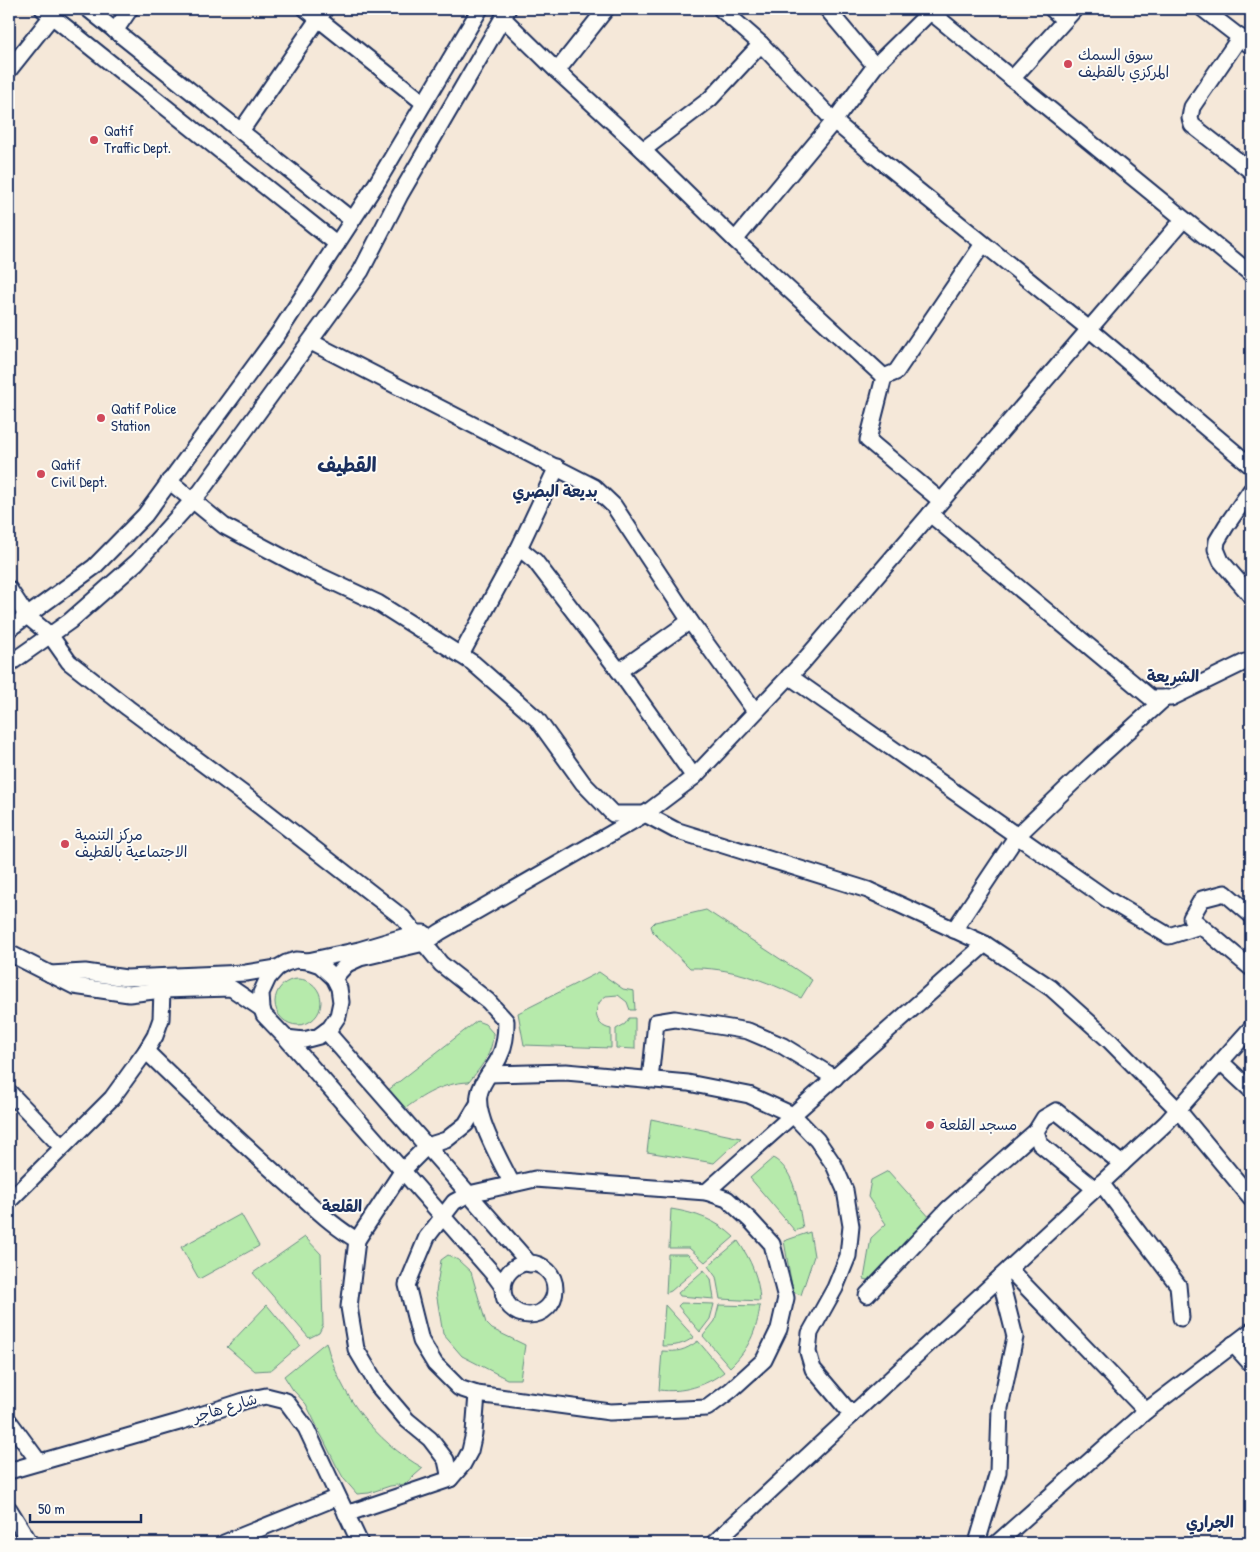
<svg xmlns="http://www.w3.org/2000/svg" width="1260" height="1552" font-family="'Patrick Hand','Playpen Sans Arabic',sans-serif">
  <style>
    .green { fill: #b6eaab; stroke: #688c84 }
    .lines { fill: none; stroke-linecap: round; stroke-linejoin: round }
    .minor-casing { stroke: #1b2f5e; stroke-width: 19 }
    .minor { stroke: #fdfcf7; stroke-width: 15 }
    .poi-dot { fill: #d1495b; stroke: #fdfcf7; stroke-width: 2 }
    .labels { text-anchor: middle; stroke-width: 4; stroke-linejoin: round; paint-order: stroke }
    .poi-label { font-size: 15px; fill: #1b2f5e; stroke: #fdfcf7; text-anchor: start }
    .street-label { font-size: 15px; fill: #1b2f5e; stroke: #fdfcf7 }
    .neighbourhood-label { font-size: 16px; font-weight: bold; fill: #1b2f5e; stroke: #fdfcf7 }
    .district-label { font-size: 20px; font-weight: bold; fill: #1b2f5e; stroke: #fdfcf7 }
  </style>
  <rect width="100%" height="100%" fill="#f5e8d9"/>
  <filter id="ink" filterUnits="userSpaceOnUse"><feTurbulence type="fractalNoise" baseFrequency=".02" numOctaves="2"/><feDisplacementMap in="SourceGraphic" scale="10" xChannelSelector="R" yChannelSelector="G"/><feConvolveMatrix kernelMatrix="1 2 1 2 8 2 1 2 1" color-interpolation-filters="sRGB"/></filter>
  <g filter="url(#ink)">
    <g class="green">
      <path d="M706,910l106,70 -11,18c-35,-18 -72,-31 -111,-30l-37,-36 -2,-6 4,-4z"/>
      <path d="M599,972l24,17 11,2 1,19h-5l-3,-8 -9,-7 -12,1c-14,9 -13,30 5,33v19l-87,-3 -6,-32z"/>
      <circle cx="298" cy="1002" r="23"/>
      <path d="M629,1018h6v31l-19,-1v-19l9,-5z"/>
      <path d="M477,1021l8,3 8,9c0,20 -12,34 -24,49 -27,1 -46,13 -67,29l-15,-20z"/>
      <path d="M651,1119l90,19 -27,25 -67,-11z"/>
      <path d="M773,1158c23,13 25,46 30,70l-8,3 -45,-53z"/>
      <path d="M888,1171l44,49 -56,62 -12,-3 7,-41 15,-14 -18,-27 3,-17z"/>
      <path d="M671,1209c25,4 45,11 63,28l-29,25 -16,-14h-20z"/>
      <path d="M241,1214l18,32 -60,33 -18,-32z"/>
      <path d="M810,1232l4,24 -13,39 -8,-3 -9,-51z"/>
      <path d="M305,1237l16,17 2,71 -4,8 -10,5 -56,-65z"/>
      <path d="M738,1241c13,19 21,37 22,60l-40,-2 -4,-22 -8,-11z"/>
      <path d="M668,1254h19l13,12 -29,25 -5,2z"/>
      <path d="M448,1255l10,5 13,12 15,51 6,6 33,16 -5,34h-13l-45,-23 -19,-22 -7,-42 5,-32z"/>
      <path d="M704,1270l7,9 3,20 -34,-3 -2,-3z"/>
      <path d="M681,1303l33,1 -4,15 -10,13 -22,-26z"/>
      <path d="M267,1305l33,40 -29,25 -16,1 -28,-24z"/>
      <path d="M665,1305l29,32c-11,8 -19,9 -32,9z"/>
      <path d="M719,1305l41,1c-3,25 -12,44 -30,61l-27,-31 12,-15z"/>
      <path d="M698,1341l26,31c-18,14 -42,21 -65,18l3,-39c16,1 22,0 36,-10z"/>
      <path d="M326,1342c14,54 49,99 97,126l-18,16 -15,2 -21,7 -12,1 -13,-15 -8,-14 -30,-61 -13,-14 -9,-14z"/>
    </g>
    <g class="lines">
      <g class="minor-casing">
        <g id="minor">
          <path d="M43,9l294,235"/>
          <path d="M88,9l264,211"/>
          <path d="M306,9l118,94"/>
          <path d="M721,9l40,35 73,77 40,34 215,174 162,137"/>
          <path d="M827,9l48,57"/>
          <path d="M927,9l324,265"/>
          <path d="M1052,9l12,11"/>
          <path d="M1203,9l48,37"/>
          <path d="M503,18l54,53 86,79 92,90 149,137 12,-5 87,-128"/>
          <path d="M115,31l15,-22"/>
          <path d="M1240,37l-48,70 -2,11 2,7 59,46"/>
          <path d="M9,70l43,-54"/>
          <path d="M557,71l49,-62"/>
          <path d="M1012,79l63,-70"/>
          <path d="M241,131l84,-122"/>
          <path d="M643,150l67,-51 51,-55"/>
          <path d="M735,240l99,-119 41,-55 55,-54"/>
          <path d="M311,342l283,145 20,19 76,115 65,90"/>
          <path d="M884,377l-16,63 73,61"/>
          <path d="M169,481l55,45 81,43 73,34 95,60 64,56 46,64 30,31h32l30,16 193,60 117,54 66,44 59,53 68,69 73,88"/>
          <path d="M1251,490l-25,36 -9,15 -1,8 5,12 30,35"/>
          <path d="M930,514l221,184h20l74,-36 6,-1"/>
          <path d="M519,548l16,13 84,110 75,106"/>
          <path d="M9,589l18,27 23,19 19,27 59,46 121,90 154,120 38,46 47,37 18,20c0,14 -1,25 -7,37 -6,12 -18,24 -20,37 -4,23 23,68 33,89"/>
          <path d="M9,629l85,-62 51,-52 133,-181 100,-153 102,-172"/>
          <path d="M461,655l58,-107 38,-81"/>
          <path d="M9,664l61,-43 67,-59 64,-71 160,-220 39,-76 108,-186"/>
          <path d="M619,671l71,-50"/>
          <path d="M789,676l318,223 62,37 31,-10"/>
          <path d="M1251,915l-26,-22 -23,6 -11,19 60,50"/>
          <path d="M954,930l62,-93 75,-72 74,-67"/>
          <path d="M9,953l65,33 55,8 33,-4 69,-2 31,21"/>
          <path d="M308,961l51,-11 57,-17h8"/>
          <path d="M50,974l35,-2 41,6 120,-5 31,-5 9,-5 10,-3 12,1 12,4 14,13 5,10 2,14 -3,14 -8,12 -11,8 -15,4 -18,-2 -22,-23 -2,-6 -1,-16 7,-15 9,-10"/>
          <path d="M334,978l13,-14 13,-6 64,-15 16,-11 205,-118 49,-37 108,-114 381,-443"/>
          <path d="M326,1031l204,233"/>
          <path d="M286,1038l209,238 8,11"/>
          <path d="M146,1051c47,46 94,91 143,134 22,19 43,41 68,55"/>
          <path d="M1221,1062l30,28"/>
          <path d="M489,1074l77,-2 122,11 61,12 44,20 24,25 17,25 11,25 6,36 -3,30 -13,32 -25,45 -2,19 5,17 39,46"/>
          <path d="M650,1080l6,-58 19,-3 73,12 35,15 52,32"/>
          <path d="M9,1092l53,55"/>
          <path d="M535,1179l171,13 21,7 23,21 22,24 14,54 -7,31 -15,31 -33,30 -24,18 -97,4 -133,-18 -18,-6 -24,-24 -14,-23 -14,-56 20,-48 27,-35 15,-8z"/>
          <path d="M1101,1183l77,102 3,33"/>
          <path d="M1095,1189l-55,-45 -4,-13 8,-13 12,-7 66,53"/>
          <path d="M706,1192l279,-248"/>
          <path d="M9,1201l103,-103 34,-47 9,-15 6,-17 1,-29"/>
          <circle cx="529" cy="1289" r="26"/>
          <path d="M1009,1269l137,142"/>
          <path d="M867,1295l82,-87 87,-77"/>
          <path d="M1233,1344l18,20"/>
          <path d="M9,1421l30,41"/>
          <path d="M9,1471l170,-49 68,-22 19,-4 20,5 20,27 54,115"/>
          <path d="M450,1479l-4,-19 -16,-21 -23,-19 -29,-34 -22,-37 -7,-42 8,-67 46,-70 24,-24 19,-6 20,-16 12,-20"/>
          <path d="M9,1509l21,34"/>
          <path d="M346,1514l104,-35 13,-15 7,-13 4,-18 3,-39"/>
          <path d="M224,1543l114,-46"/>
          <path d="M714,1543l452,-420 85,-95"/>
          <path d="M977,1543l21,-71 2,-64 15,-71 -15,-59"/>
          <path d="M997,1543l149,-132 105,-80"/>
        </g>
      </g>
      <use href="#minor" class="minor"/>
    </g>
  </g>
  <g class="poi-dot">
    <circle cx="1068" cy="64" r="5"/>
    <circle cx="94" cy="140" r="5"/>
    <circle cx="101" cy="418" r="5"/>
    <circle cx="41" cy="474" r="5"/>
    <circle cx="65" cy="844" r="5"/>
    <circle cx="930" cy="1125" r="5"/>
  </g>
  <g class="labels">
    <g class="poi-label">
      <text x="1078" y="60">سوق السمك<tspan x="1078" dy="17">المركزي بالقطيف</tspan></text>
      <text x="104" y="136">Qatif<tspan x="104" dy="17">Traffic Dept.</tspan></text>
      <text x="111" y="414">Qatif Police<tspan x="111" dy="17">Station</tspan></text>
      <text x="51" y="470">Qatif<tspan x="51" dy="17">Civil Dept.</tspan></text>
      <text x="75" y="840">مركز التنمية<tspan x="75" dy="17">الاجتماعية بالقطيف</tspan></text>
      <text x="940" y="1130">مسجد القلعة</text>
    </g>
    <g class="street-label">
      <text transform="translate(225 1408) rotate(-17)" y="5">شارع هاجر</text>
    </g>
    <g class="neighbourhood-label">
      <text x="555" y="497">بديعة البصري</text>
      <text x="1173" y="682">الشريعة</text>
      <text x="342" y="1212">القلعة</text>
      <text x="1210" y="1528">الجراري</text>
    </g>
    <g class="district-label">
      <text x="347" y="472">القطيف</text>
    </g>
  </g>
  <rect width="1260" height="1552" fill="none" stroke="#fdfcf7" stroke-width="30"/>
  <rect x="15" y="15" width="1230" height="1522" fill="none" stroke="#1b2f5e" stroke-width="2" filter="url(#ink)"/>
  <path d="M30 1514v8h111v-8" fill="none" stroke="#1b2f5e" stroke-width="2.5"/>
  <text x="38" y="1514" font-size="15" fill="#1b2f5e" stroke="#fdfcf7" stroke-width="4" paint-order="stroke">50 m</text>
</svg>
